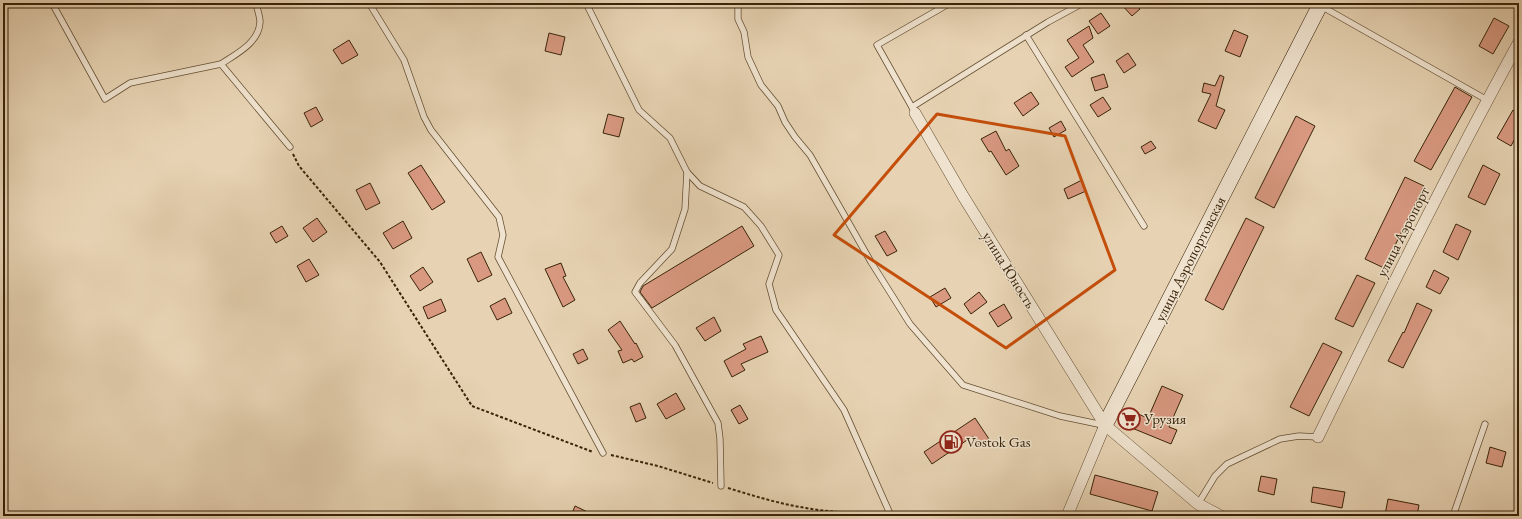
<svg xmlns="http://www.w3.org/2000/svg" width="1522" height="519" font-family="'EB Garamond',serif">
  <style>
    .building { fill: #d99981; stroke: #382308 }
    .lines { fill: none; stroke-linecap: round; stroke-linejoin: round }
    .lane-casing { stroke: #644f33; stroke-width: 7 }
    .street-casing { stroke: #644f33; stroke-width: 12 }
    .secondary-casing { stroke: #382308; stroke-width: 16 }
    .path { stroke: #382308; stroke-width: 2; stroke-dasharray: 3 2; stroke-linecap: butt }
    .lane { stroke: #efe2ce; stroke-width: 5.5 }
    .street { stroke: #efe2ce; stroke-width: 11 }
    .secondary { stroke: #efe2ce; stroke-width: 15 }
    .marked { fill: none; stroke: #c54e0b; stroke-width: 3; stroke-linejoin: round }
    .labels { text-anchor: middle; stroke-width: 3; stroke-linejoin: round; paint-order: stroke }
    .street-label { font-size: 15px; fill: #382308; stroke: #efe2ce }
    .poi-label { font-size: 15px; fill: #382308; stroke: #efe2ce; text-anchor: start }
  </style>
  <rect width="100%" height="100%" fill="#e7d3b3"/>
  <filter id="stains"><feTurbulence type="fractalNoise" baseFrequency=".005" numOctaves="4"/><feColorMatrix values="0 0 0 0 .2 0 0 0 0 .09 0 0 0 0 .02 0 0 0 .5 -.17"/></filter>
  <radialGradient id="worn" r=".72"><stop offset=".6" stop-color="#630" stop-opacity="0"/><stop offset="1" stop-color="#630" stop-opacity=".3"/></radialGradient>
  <g class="building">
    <path d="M1120,3h15l5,6 -8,7z"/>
    <path d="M1101,13l9,13 -12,8 -9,-13z"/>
    <path d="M1494,18l15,8 -16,28 -14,-8z"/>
    <path d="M1089,26l4,12 -10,7 11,17 -22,15 -7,-10 14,-9 -12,-18z"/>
    <path d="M1234,30l14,6 -8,21 -15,-6z"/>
    <path d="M549,33l16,4 -4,18 -16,-4z"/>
    <path d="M349,40l9,15 -16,9 -9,-14z"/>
    <path d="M1128,53l8,12 -12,8 -8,-12z"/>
    <path d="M1104,74l4,13 -13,4 -4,-13z"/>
    <path d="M1220,75l4,2 -8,29 9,4 -9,19 -18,-8 13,-27 -9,-2 2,-9 11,3z"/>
    <path d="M1455,87l17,10 -41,73 -17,-9z"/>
    <path d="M1031,92l8,12 -16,12 -9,-13z"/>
    <path d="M1103,97l8,12 -13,8 -8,-12z"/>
    <path d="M316,107l7,13 -12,7 -7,-14z"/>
    <path d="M1513,110l6,3v18l-8,15 -14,-8z"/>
    <path d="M608,114l16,4 -5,19 -16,-4z"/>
    <path d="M1296,116l19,10 -41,82 -19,-10z"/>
    <path d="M1061,121l5,9 -12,7 -5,-9z"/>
    <path d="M996,131l10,20 3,-2 10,17 -13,9 -15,-24 -2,1 -8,-13z"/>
    <path d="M1151,141l5,7 -11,6 -4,-7z"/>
    <path d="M421,165l24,37 -13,8 -24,-37z"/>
    <path d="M1483,165l17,9 -15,31 -17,-8z"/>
    <path d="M1405,177l19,9 -40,82 -19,-9z"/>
    <path d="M1082,180l4,11 -18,8 -4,-10z"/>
    <path d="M370,183l10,20 -14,7 -10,-20z"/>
    <path d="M317,218l10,14 -14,10 -10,-14z"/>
    <path d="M1246,218l18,9 -41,83 -18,-10z"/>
    <path d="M403,221l9,17 -19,11 -10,-16z"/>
    <path d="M1456,224l15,7 -13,29 -15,-8z"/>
    <path d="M282,226l6,10 -12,7 -6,-10z"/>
    <path d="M742,226l12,20 -102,62 -12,-16 3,-6z"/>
    <path d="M885,231l12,20 -10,5 -12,-20z"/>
    <path d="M481,252l11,23 -14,7 -11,-23z"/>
    <path d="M309,259l10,16 -13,7 -9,-16z"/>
    <path d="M561,263l5,13 -3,1 12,23 -12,7 -18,-38z"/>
    <path d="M423,267l10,15 -13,9 -10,-15z"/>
    <path d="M1434,270l15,8 -9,16 -14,-7z"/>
    <path d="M1357,275l18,8 -22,44 -18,-8z"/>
    <path d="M945,288l6,10 -15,9 -6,-10z"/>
    <path d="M979,292l8,10 -16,12 -7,-10z"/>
    <path d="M505,298l7,15 -15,7 -7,-14z"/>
    <path d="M441,299l5,12 -18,8 -5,-12z"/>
    <path d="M1417,303l15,7 -29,58 -15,-7 15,-29 1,1z"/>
    <path d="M1004,304l8,14 -14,9 -9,-14z"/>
    <path d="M714,317l7,14 -16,10 -9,-13z"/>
    <path d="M620,321l15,23 1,-1 7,14 -9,5 -2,-3 -9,4 -5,-12 4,-1 -14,-20z"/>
    <path d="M761,336l7,16 -27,12 4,6 -13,7 -8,-16 22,-12 -3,-5z"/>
    <path d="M1323,343l19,9 -33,64 -19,-9z"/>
    <path d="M583,349l5,10 -10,5 -5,-10z"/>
    <path d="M1162,386l21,9 -14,32 8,3 -6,14 -39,-16 6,-14 10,4z"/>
    <path d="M676,393l9,16 -19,10 -9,-15z"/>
    <path d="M640,403l6,15 -10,4 -6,-15z"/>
    <path d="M740,405l8,14 -9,5 -8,-14z"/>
    <path d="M975,418l14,21 -10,6 -6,-9 -41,28 -8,-12z"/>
    <path d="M1490,447l16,5 -4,15 -16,-4z"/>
    <path d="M1095,475l63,17 -6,19 -62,-17z"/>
    <path d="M1261,476l16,3 -3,16 -16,-4z"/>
    <path d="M1313,487l32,5 -3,16 -31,-6z"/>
    <path d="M1388,499l31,6 -2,11 -32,-1z"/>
    <path d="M575,506l21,10h-25z"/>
  </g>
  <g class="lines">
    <g class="lane-casing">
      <g id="lane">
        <path d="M52,3l53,96 25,-16 91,-19 69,83"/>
        <path d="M369,3l35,57 20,57 7,13 68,87 4,18 -5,22 105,196"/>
        <path d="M586,3l53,107 31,28 17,34 13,14 44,21 17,19 18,29 -10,29 7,26 68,100 47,106"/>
        <path d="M738,3v16l6,13 4,25 13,28 17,21 7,16 10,15 15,18 61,107 39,62 53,61 97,31 43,9"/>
        <path d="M1321,6l166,94"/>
        <path d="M1026,35l118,191"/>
        <path d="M221,64c15,-10 38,-21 39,-42 0,-6 -3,-13 -4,-19"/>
        <path d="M912,107l136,-85 35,-19"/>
        <path d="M913,109l-36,-64 73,-42"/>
        <path d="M687,172l-2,37 -13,40 -32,34 -5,9 40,53 43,78 2,16 1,47"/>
        <path d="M1198,504l17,-28 12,-12 53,-25 19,-3 19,1"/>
        <path d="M1453,516l32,-92"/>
      </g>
    </g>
    <g class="street-casing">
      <g id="street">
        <path d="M915,113l48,83 142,229 93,79 23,12"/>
        <path d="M1318,437c65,-133 130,-266 201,-395"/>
        <path d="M1067,516l38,-91"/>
      </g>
    </g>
    <g class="secondary-casing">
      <path id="secondary" d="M1105,425l216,-422"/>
    </g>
    <g class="path">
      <path d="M293,154l6,12 81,96 92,144 121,46"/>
      <path d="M611,455l47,11 55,17"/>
      <path d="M728,488c26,8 52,16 78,20 21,4 42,4 62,8"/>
    </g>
    <use href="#lane" class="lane"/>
    <use href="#street" class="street"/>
    <use href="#secondary" class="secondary"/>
  </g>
  <path class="marked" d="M937,114l128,22 50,134 -109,78 -172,-113z"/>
  <defs>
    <g id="supermarket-ring" transform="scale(1.15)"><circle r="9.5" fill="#efe2ce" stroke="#8f2418" stroke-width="1.5"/><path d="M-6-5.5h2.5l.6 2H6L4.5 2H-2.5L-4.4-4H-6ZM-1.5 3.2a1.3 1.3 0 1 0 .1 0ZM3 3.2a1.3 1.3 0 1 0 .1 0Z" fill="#8f2418"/></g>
    <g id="fuel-ring" transform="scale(1.15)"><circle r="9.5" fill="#efe2ce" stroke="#8f2418" stroke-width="1.5"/><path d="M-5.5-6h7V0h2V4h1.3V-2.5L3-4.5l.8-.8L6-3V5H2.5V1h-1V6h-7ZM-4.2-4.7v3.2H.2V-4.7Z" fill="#8f2418"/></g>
  </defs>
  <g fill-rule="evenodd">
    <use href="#supermarket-ring" x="1129" y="419"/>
    <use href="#fuel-ring" x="951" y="442"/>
  </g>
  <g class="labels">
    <g class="street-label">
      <text transform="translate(1403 232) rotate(-63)" y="5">улица Аэропорт</text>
      <text transform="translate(1190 259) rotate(-63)" y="5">улица Аэропортовская</text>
      <text transform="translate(1009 270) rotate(58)" y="5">улица Юность</text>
    </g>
    <g class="poi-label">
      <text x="1144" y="424">Урузия</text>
      <text x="966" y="447">Vostok Gas</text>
    </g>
  </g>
  <rect width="1522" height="519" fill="none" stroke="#e7d3b3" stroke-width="16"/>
  <rect x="4" y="4" width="1514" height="511" fill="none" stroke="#382308" stroke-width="2"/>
  <rect x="8" y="8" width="1506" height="503" fill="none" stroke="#382308"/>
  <rect width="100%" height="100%" filter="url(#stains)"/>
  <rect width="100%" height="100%" fill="url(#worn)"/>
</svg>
